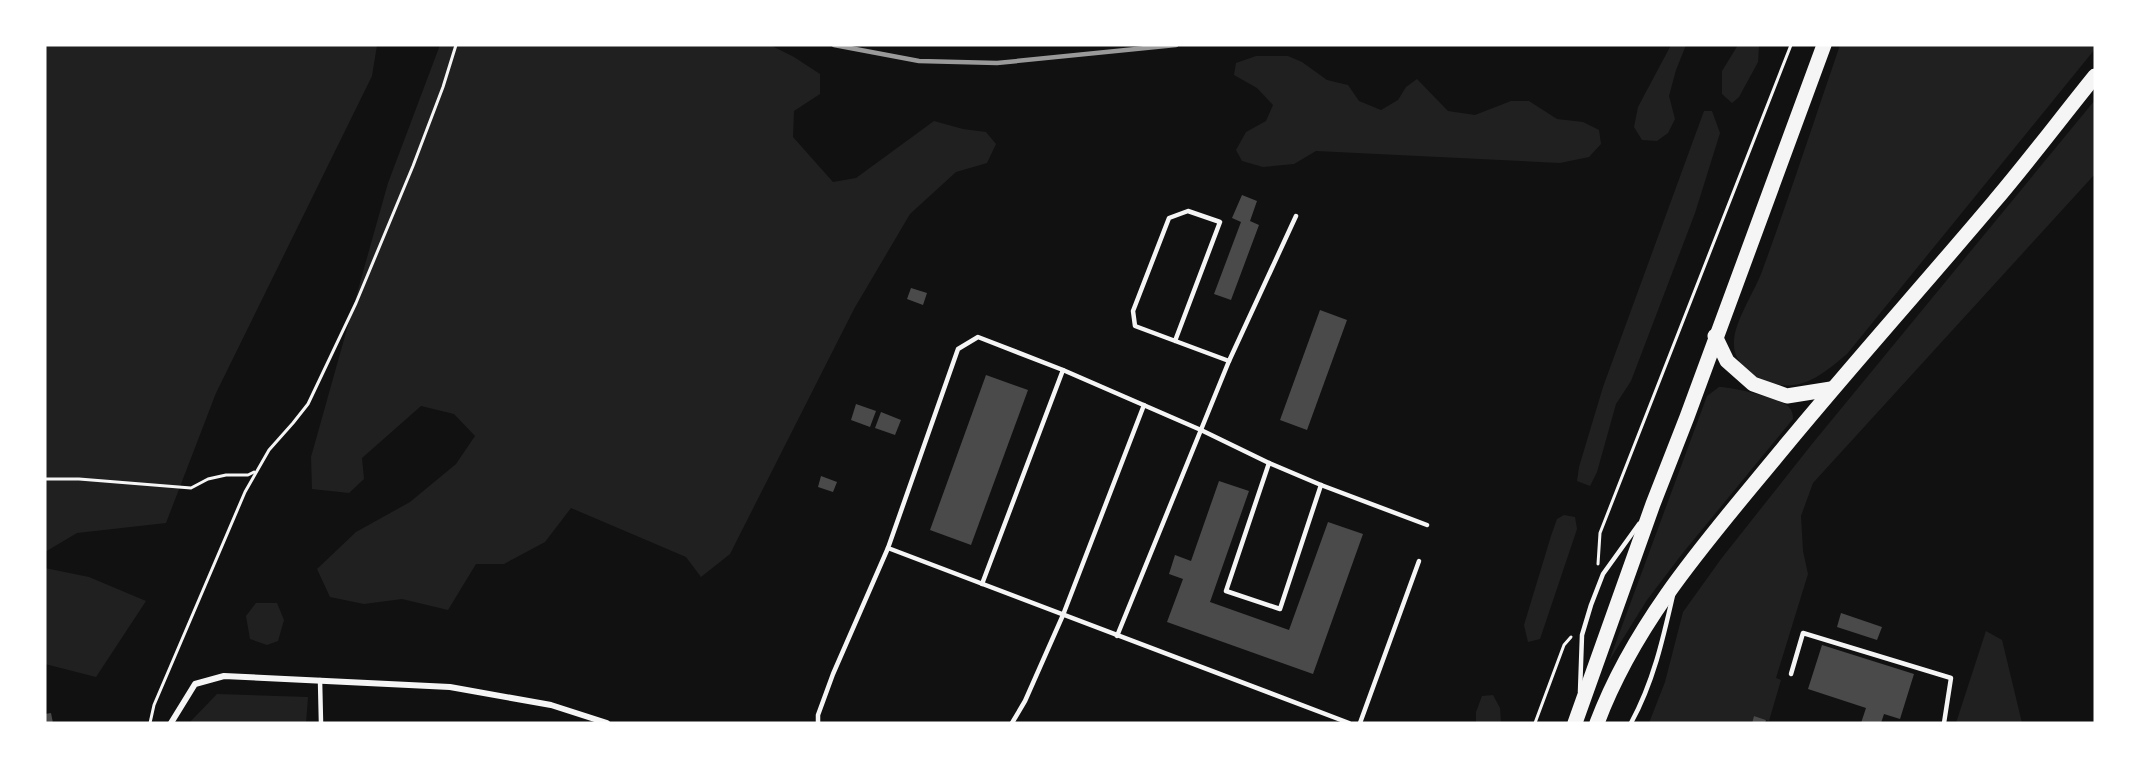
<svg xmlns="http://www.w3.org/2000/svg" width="2140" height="768" font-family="'Roboto Condensed',sans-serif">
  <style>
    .green { fill: #202020 }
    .building { fill: #4a4a4a }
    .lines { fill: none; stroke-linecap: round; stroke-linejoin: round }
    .path { stroke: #f5f5f5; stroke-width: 3 }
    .service { stroke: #f5f5f5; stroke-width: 4.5 }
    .minor { stroke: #f5f5f5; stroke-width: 6 }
    .trunk { stroke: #f5f5f5; stroke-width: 15 }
    .rail { stroke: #9a9a9a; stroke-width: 4.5 }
  </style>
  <rect width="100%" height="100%" fill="#111"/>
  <g class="green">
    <path d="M45,45h332l-5,31 -156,317 -50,130 -89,10 -32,19z"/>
    <path d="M440,45h330l24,12 26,17v20l-26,17 -1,26 40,45 23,-4 78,-57 29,8 23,3 10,12 -9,19 -31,9 -46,42 -56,95 -124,245 -29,23 -15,-20 -115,-49 -26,34 -41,22h-28l-28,46 -46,-11 -38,5 -34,-7 -13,-28 39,-37 54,-30 46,-38 19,-28 -21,-22 -33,-8 -59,52 2,21 -15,14 -37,-4 -1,-32 77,-274z"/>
    <path d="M1671,45h15l-10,25 -7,26 6,23 -7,14 -11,8 -15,-1 -8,-13 4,-20z"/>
    <path d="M1738,45h21l-1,17 -19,35 -7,6 -10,-9v-23z"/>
    <path d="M1840,45h255v4l-248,305c-24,20 -44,38 -77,29 -18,-5 -38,-21 -36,-42 1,-20 19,-47 27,-67 28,-76 53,-153 79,-229z"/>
    <path d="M1256,56h32l14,6 25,18 21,5 11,16 22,9 17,-10 8,-13 11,-8 31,32 27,4 36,-14h18l28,18 26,3 16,8 2,14 -12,13 -29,6 -244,-12 -22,13 -31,3 -21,-6 -6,-11 10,-18 20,-11 7,-16 -16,-17 -23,-13 2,-12z"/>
    <path d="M2095,100v74l-282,309 -12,33 2,35 5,23 -32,104 5,2 -12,41 -15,-5 -2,7h-103l16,-41 18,-70 38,-53 91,-115z"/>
    <path d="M1704,111h8l8,22 -25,80 -64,168 -15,23 -19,68 -7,14 -13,-5 2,-14 24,-80z"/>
    <path d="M1719,387c13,0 60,11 69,19 4,4 5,8 5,13l-111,135 -35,46 -38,61 98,-265z"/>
    <path d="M1564,515l11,2 2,12 -37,110 -12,3 -4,-17 27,-89 6,-17z"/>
    <path d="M45,568l44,9 57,24 -50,76 -51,-13z"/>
    <path d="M256,603h21l7,17 -6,21 -11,4 -17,-6 -4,-23z"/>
    <path d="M1986,631l16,9 20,83h-66z"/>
    <path d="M217,694l91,3 -2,26h-117z"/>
    <path d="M1493,695l7,13 1,15h-25v-11l6,-16z"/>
  </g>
  <g class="building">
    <path d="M1242,195l15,6 -7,20 9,4 -28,75 -17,-6 27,-72 -9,-4z"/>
    <path d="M911,288l16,5 -4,12 -16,-6z"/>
    <path d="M1320,310l27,10 -40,110 -27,-10z"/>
    <path d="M986,375l42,15 -57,155 -41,-15z"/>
    <path d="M856,404l20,7 -6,16 -19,-7z"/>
    <path d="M881,412l20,8 -6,15 -20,-7z"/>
    <path d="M821,476l16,6 -4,10 -15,-5z"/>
    <path d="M1219,481l30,10 -39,111 79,28 39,-108 35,12 -50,140 -146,-52 16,-43 -14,-5 6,-19 16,6z"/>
    <path d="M1841,613l41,14 -5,13 -40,-13z"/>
    <path d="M1822,645l92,29 -14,45 -16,-5 -3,9h-20l5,-15 -58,-19z"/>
    <path d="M51,713l2,10h-8v-9z"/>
    <path d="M1754,716l12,4 -1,3h-13z"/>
  </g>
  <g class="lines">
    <g class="path">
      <path d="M45,479h34l112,9 17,-9 18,-4h22l6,-3"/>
      <path d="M1598,564l2,-31 191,-488"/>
      <path d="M150,723l4,-18 91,-213 24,-42 24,-27 15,-19 48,-101 57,-137 30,-79 13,-42"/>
      <path d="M1535,723l29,-78 7,-8"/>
    </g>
    <g class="service">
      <path d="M1175,341l45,-119 -32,-11 -19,7 -36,93 2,15 94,35"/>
      <path d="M1269,463l-43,128 54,18 41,-124"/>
      <path d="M982,584l81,-214"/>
      <path d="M1117,636l112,-275 67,-145"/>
      <path d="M1791,674l12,-41 148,45 -7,45"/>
      <path d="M320,680l1,43"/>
      <path d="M1580,692l2,-57 9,-30 12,-31 36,-50"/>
      <path d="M818,723v-8l15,-41 55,-126"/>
      <path d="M1012,723l13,-22 38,-86 81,-210"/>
      <path d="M1349,723l-461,-175 70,-199 20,-12 85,33 138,60 68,33 52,22 106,40"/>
      <path d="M1360,723l59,-162"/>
      <path d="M1631,723c22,-40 32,-84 42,-128"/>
    </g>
    <path class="minor" d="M171,723l24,-39 29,-8 226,11 101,18 56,18"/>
    <g class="trunk">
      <path d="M1715,336l12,25 26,23 34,12 44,-7"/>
      <path d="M1575,723l78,-219 34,-87 137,-372"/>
      <path d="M1597,723c39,-104 114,-187 184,-272 69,-84 142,-165 212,-248 35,-41 68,-85 102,-127"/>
    </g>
    <path class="rail" d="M834,45l85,16 78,2 179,-18"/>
  </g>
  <rect width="2140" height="768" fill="none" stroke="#ffffff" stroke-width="93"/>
</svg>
